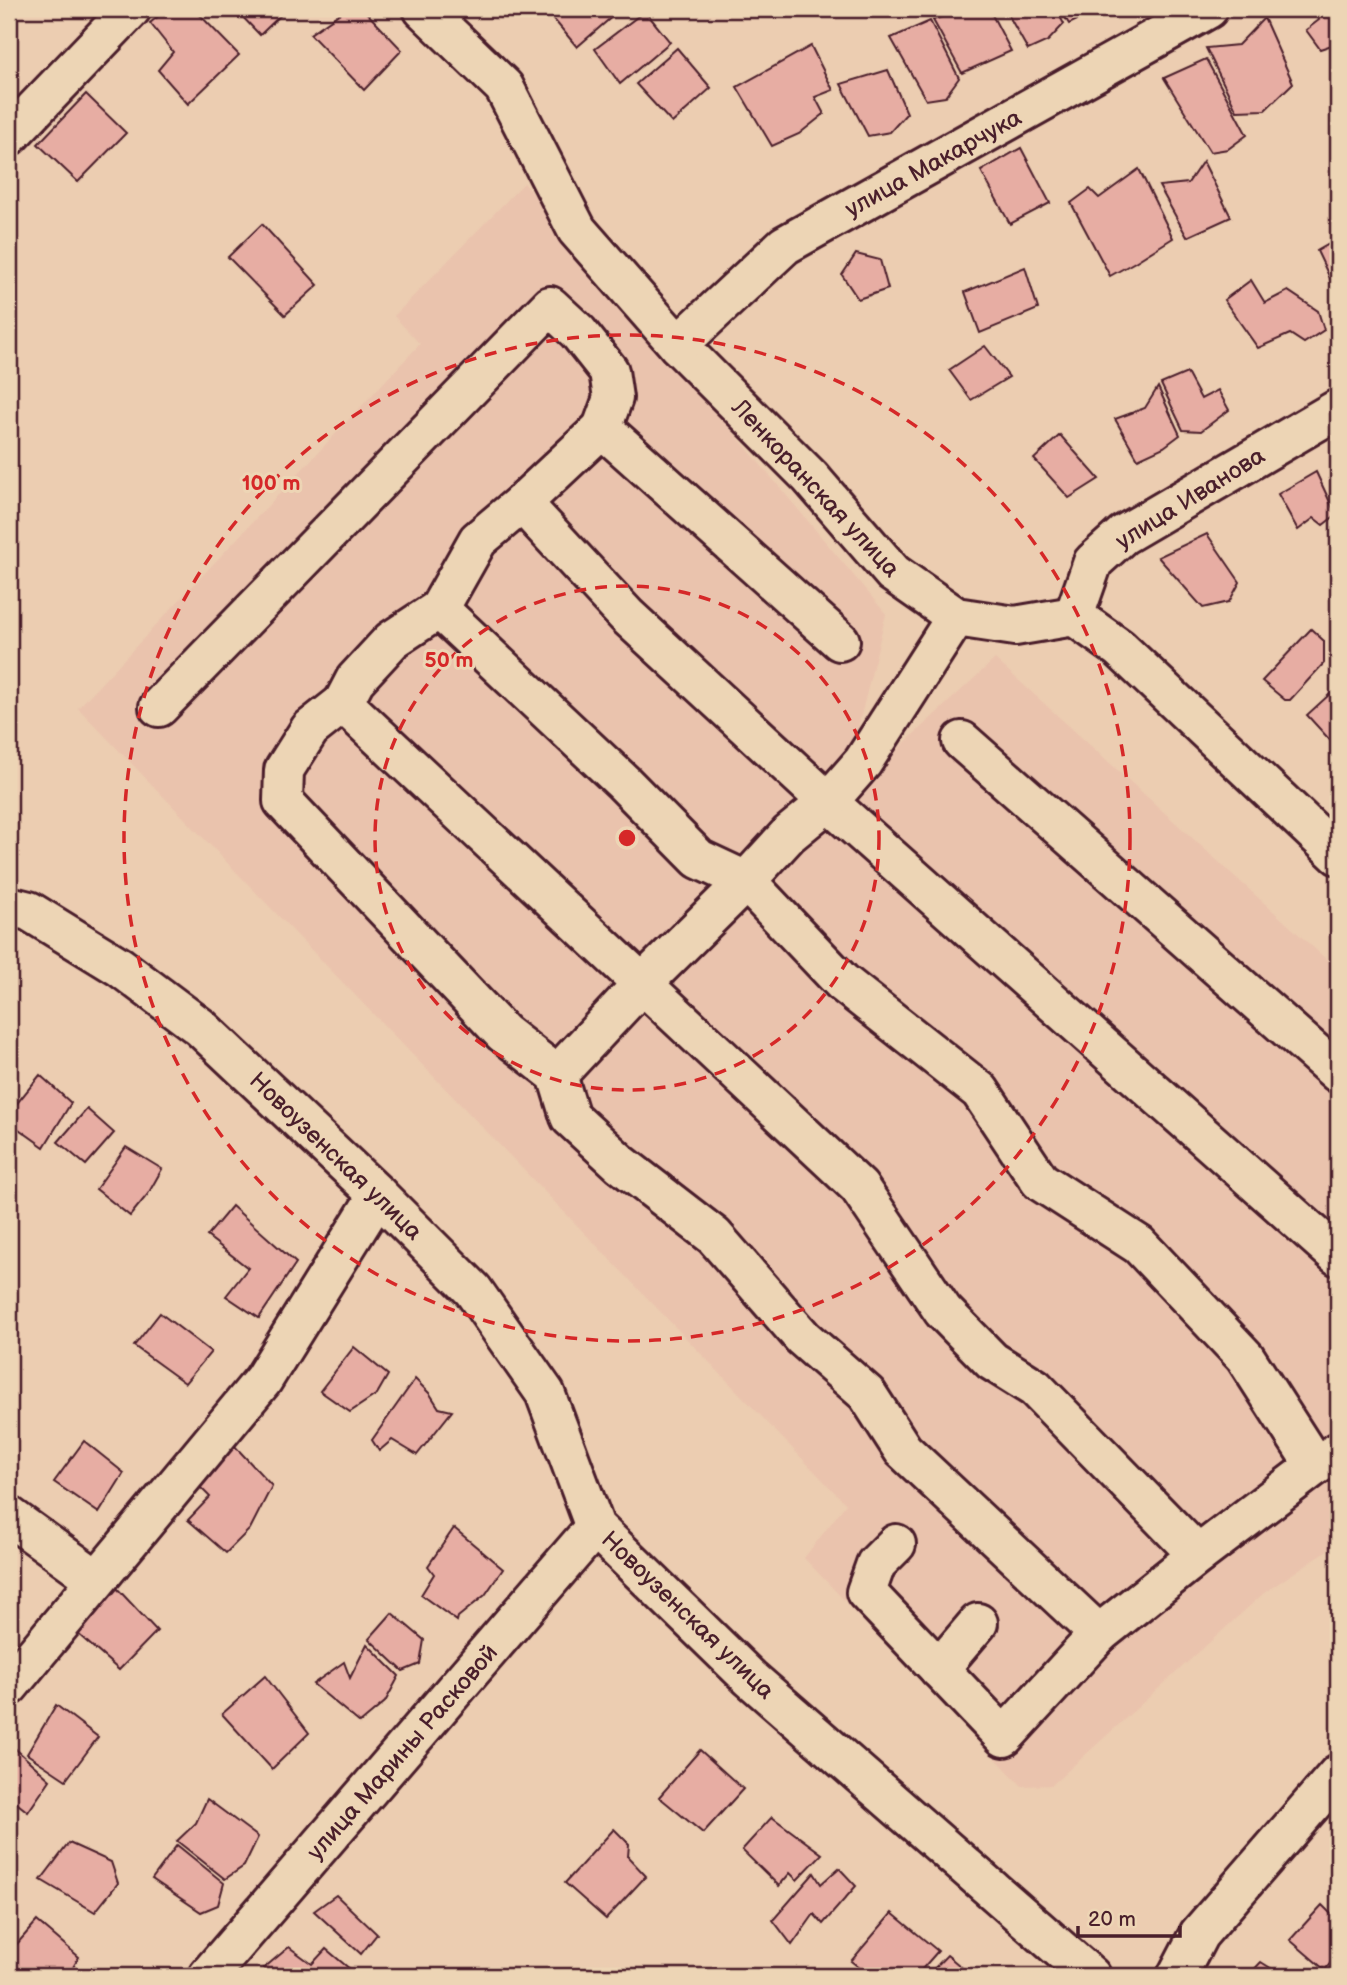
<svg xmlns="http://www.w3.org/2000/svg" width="1347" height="1985" font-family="'Balsamiq Sans',sans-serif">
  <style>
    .built { fill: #eac3ad }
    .building { fill: #e7ada3; stroke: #4a1f2b; stroke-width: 2 }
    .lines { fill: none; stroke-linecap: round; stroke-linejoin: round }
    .minor-casing { stroke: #4a1f2b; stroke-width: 44 }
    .minor { stroke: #edd5b5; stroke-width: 38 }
    .ring { fill: none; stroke: #d62828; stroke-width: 3.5; stroke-dasharray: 12 9 }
    .labels { text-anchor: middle; stroke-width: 6; stroke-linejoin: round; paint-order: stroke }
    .street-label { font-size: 24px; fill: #4a1f2b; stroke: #edd5b5 }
    .centre { fill: #d62828; stroke: #edd5b5; stroke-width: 3.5 }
    .ring-label { font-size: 21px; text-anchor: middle; font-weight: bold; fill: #d62828; stroke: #edd5b5; stroke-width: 6; stroke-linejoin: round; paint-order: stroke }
  </style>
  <rect width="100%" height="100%" fill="#eccdb1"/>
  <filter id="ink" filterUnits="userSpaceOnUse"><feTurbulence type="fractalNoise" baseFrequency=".0143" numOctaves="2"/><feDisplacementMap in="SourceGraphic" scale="14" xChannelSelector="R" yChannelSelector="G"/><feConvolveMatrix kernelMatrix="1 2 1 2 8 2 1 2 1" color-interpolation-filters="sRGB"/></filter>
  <g filter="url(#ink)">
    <path class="built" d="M524,183l362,431 -29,118 31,26 107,-99 343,311v573l-74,50 -212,192 -30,1 -218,-228 42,-54 -768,-796 342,-364 -26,-28z"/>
    <g class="building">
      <path d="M167,9h27l45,46 -51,49 -30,-34 15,-18 -23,-29z"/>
      <path d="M235,9h52l-27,26z"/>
      <path d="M346,9h17l39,41 -38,40 -54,-56z"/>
      <path d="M545,9h76l-44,38z"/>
      <path d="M964,9h25l22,42 -49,22 -29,-53z"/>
      <path d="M1005,9h51l8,15 -16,17 -20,9z"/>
      <path d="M1060,9h40l-31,15z"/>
      <path d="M1315,9h23v34l-18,6 -14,-19 13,-10z"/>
      <path d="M645,11l25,31 -50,42 -25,-35z"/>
      <path d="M1264,18l29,65 -28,27 -28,1 -31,-63 32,-3z"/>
      <path d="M930,21l29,57 -14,19 -19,3 -35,-62z"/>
      <path d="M811,46l22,44 -18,7 9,17 -25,20 -27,12 -35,-59z"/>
      <path d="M677,48l34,40 -39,35 -36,-39z"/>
      <path d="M1206,59l41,76 -19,14 -18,3 -46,-74z"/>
      <path d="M888,70l19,43 -17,19 -22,4 -27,-52z"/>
      <path d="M86,94l40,39 -48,49 -40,-38z"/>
      <path d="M1021,148l29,55 -40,21 -29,-53z"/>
      <path d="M1203,161l28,56 -44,20 -28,-51 29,-3z"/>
      <path d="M1139,169l34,69 -38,24 -25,14 -39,-73 19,-14 9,9z"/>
      <path d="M262,224l56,61 -33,30 -57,-58z"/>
      <path d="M1338,239v56l-21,-44z"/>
      <path d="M856,254l24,6 8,29 -30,10 -16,-24z"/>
      <path d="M1025,267l13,42 -58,24 -15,-41z"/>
      <path d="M1251,280l14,23 23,-12 30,20 6,19 -20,13 -14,-9 -32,14 -34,-48z"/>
      <path d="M985,346l24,31 -38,23 -22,-30z"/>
      <path d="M1187,373l14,26 17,-9 11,20 -28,21 -18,-1 -22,-46z"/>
      <path d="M1158,387l22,48 -16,12 -26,12 -23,-40 30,-11z"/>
      <path d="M1060,435l39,44 -30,19 -35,-39z"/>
      <path d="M1316,472l20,43 -13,10 -9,-7 -16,12 -20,-36z"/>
      <path d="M1207,534l33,48 -11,20 -26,6 -45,-51z"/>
      <path d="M1311,629l13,12v22l-34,37h-5l-23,-19z"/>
      <path d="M1331,693l7,2v54l-31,-34z"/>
      <path d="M40,1075l31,28 -27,44 -35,-25v-9z"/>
      <path d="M87,1109l27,24 -28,32 -28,-23z"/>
      <path d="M126,1147l36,22 -14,25 -18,22 -34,-27z"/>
      <path d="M232,1206l64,57 -37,55 -33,-22 22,-28 -41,-32z"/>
      <path d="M160,1313l51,39 -26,31 -51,-37z"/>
      <path d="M354,1347l34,28 -11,19 -27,18 -30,-21z"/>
      <path d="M415,1379l15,15 9,14 13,3 -35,44 -25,-15 -13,11 -7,-11z"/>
      <path d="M84,1441l40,32 -25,40 -45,-31z"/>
      <path d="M231,1442l41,44 -22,43 -24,24 -38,-33 22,-23 -14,-14z"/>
      <path d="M454,1528l49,41 -18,26 -27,22 -1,4 -36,-26 13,-21 -6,-8z"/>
      <path d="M114,1585l43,46 -38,39 -42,-37z"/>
      <path d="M392,1613l32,27 -4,24 -17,7 -34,-32z"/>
      <path d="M367,1644l32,32 -14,26 -25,21 -47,-39 31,-22 6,16z"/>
      <path d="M265,1676l44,57 -37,36 -50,-55z"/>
      <path d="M56,1705l42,32 -32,43 -39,-26z"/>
      <path d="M9,1743l41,37 -22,32 -19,-15z"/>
      <path d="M700,1750l43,39 -40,44 -44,-36z"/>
      <path d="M207,1799l51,38 -14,29 -19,13 -48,-38 19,-18z"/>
      <path d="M772,1817l50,37 -25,26 -7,-7 -11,13 -37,-36z"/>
      <path d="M614,1829l15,15 -1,13 18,19 -40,43 -41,-36z"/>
      <path d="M69,1843l42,19 7,21 -23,29 -54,-32z"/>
      <path d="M177,1845l47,38 -6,22 -17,7 -49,-33z"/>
      <path d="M839,1868l17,18 -33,38 -9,-10 -22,31 -19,-25 41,-47 7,11z"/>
      <path d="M336,1895l41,39 -16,20 -47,-43z"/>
      <path d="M1322,1905l16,16v32l-13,17 -35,-30z"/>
      <path d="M892,1913l46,38 -22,25h-46l-19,-15z"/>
      <path d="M37,1921l42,36 -11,19h-54l-5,-4v-19z"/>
      <path d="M289,1947l23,17 14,-15 25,21 -3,6h-75l-9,-8z"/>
      <path d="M947,1955l25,21h-45z"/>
      <path d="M1261,1962l19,12 -1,2h-31z"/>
    </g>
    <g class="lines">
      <g class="minor-casing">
        <g id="minor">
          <path d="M423,9l81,78 73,143 101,115 132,132 83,96 63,44 59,9 59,-10 45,32 219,207"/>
          <path d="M9,136l122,-127"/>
          <path d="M678,345l107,-100 423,-236"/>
          <path d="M439,609l39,-69 44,-37 80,-75 238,213"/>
          <path d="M1074,616l19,-54 30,-27 215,-126"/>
          <path d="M956,617l-93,145 -35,40 510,454"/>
          <path d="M343,703l516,484 84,124 49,50 43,27 163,167 -99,79 -196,-184 -36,-56 -64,-56 -89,-102 -93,-72 -51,-47 -13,-42 -54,-42 -220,-232 1,-31 26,-41z"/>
          <path d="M343,703l12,-23 37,-40 47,-31 184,173 76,77 47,22 43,-47 39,-32 -201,-186 -105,-113"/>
          <path d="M159,707l391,-401 28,26 31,39 4,27 -11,30"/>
          <path d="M962,741l376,332"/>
          <path d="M9,906l20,5 91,56 80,60 178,168 95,95 72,103 50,134 155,151 341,298"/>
          <path d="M557,1075l86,-92 103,-102 96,101 138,109 60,90 99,64 106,112 70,109 23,-14"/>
          <path d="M9,1516l87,63"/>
          <path d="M896,1544l-20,20 -10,28 138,145 95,-103"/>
          <path d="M1198,1555l117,-89"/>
          <path d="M939,1669l39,-46"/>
          <path d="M9,1686l254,-306 115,-185"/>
          <path d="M208,1976l387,-449"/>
          <path d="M1177,1976l22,-42 139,-160"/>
        </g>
      </g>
      <use href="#minor" class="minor"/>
    </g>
  </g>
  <g class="ring">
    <circle cx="627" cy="838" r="252"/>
    <circle cx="627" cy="838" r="503"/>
  </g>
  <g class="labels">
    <g class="street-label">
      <text transform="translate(933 163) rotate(-29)" y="8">улица Макарчука</text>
      <text transform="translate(816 488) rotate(47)" y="8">Ленкоранская улица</text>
      <text transform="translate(1190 498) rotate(-32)" y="8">улица Иванова</text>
      <text transform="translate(336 1156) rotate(44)" y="8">Новоузенская улица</text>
      <text transform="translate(688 1615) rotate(44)" y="8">Новоузенская улица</text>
      <text transform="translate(402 1752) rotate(-49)" y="8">улица Марины Расковой</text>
    </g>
  </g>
  <circle cx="627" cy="838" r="10" class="centre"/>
  <g class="ring-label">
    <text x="271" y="490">100 m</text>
    <text x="449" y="667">50 m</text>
  </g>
  <rect width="1347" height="1985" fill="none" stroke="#edd5b5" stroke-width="35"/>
  <rect x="18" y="18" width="1312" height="1950" fill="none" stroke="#4a1f2b" stroke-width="2.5" filter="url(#ink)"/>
  <path d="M1078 1926v10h102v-10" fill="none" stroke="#4a1f2b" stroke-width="3.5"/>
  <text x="1088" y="1926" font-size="21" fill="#4a1f2b" stroke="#edd5b5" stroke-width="5" paint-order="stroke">20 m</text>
</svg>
